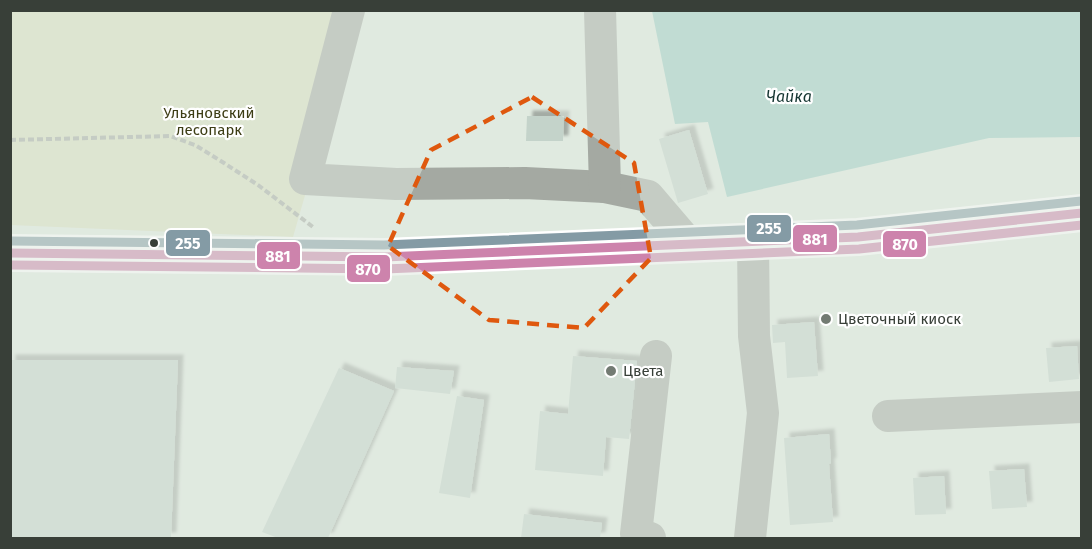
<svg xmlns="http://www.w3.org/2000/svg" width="1092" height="549" font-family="'Fira Sans',sans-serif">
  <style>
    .green { fill: #dadfbe }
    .water { fill: #9bcdc3 }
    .building { fill: #c4d3ca; filter: url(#shadow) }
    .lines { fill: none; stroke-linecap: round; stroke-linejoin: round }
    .path { stroke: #a4a8a2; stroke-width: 4; stroke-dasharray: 6 3; stroke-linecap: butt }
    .minor { stroke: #a4a9a2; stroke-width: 32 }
    .major { stroke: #a5ada4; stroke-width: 33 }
    .bus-1-casing { stroke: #fff; stroke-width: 14 }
    .bus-2-casing { stroke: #fff; stroke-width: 14 }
    .bus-3-casing { stroke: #fff; stroke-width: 14 }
    .bus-1 { stroke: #cd83ac; stroke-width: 9 }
    .bus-2 { stroke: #cd83ac; stroke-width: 9 }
    .bus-3 { stroke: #849ba5; stroke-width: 9 }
    .marked { fill: none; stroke: #df580e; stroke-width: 4.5; stroke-dasharray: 12 8; stroke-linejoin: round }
    .bus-dot { fill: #383f38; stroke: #fff; stroke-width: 2 }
    .poi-dot { fill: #737b73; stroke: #fff; stroke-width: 2 }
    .labels { text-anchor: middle; stroke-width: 4.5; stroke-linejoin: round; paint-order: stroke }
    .park-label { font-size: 15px; fill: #3d3d15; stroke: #fff }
    .poi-label { font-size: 15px; fill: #383f38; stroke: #fff; text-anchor: start }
    .water-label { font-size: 16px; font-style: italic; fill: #163632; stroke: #fff }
    .line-badge { stroke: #fff; stroke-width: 2 }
    .badge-label { font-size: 16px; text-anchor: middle; font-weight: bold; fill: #fff }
  </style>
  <defs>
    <filter id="shadow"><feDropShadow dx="5.5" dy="-5.5" stdDeviation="1.5" flood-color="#0004"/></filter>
  </defs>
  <rect width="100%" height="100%" fill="#e0eae0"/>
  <path class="green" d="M11,11h347l-65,226 -282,-12z"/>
  <path class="water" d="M652,11h429v126l-92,1 -262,59 -19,-75 -33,2z"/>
  <g class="building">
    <path d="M527,116h37l-1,25h-37z"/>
    <path d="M689,130l19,64 -30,9 -19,-64z"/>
    <path d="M814,322l4,54 -31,2 -2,-36 -12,1 -1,-18z"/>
    <path d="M1077,346l2,33 -30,3 -3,-34z"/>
    <path d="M573,356l64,5 -8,78 -23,-2 -3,39 -68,-6 5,-59 28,3z"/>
    <path d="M10,360h168l-7,178h-161z"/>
    <path d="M397,367l57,4 -4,23 -55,-6z"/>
    <path d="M339,368l55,23 -66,147h-50l-16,-6z"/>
    <path d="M457,396l27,4 -14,98 -31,-5z"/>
    <path d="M829,434l2,29 -2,1 4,58 -43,3 -6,-87z"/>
    <path d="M1024,469l3,38 -35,2 -3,-38z"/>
    <path d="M944,476l2,38 -31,1 -2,-37z"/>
    <path d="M524,514l78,9 -2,15h-79z"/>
  </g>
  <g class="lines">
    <path class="path" d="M10,140l160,-4 25,9 29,18 34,22 55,42"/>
    <g class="minor">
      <path d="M349,10l-44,169 91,5 129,-1 80,4 43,9 41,48"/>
      <path d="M600,10l5,177"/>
      <path d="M888,416l194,-9"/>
      <path d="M650,538l-14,-4 20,-178"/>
      <path d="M750,538l13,-125 -9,-77 -1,-95"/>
    </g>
    <path class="major" d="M10,253l374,4 474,-20 224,-24"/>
    <g class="bus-1-casing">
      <path id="bus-1" d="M10,253l374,4 474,-20 224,-24"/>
    </g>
    <g class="bus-2-casing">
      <path id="bus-2" d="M10,265l375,4 474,-20 223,-24"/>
    </g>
    <g class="bus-3-casing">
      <path id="bus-3" d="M10,241l374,4 473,-20 224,-24"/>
    </g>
    <use href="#bus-1" class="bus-1"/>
    <use href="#bus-2" class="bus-2"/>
    <use href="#bus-3" class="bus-3"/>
  </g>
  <path d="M0 0H1092V549H0ZM532,97l102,66 17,95 -67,70 -95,-8 -101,-74 43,-96z" fill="#e0eae0" fill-opacity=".55" fill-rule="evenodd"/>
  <path class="marked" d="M532,97l102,66 17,95 -67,70 -95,-8 -101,-74 43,-96z"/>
  <circle class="bus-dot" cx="154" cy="243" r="5"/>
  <g class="poi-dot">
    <circle cx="826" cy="319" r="6"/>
    <circle cx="611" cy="371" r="6"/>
  </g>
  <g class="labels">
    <g class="park-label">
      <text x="209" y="118">Ульяновский<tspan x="209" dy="17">лесопарк</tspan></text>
    </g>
    <g class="poi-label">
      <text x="838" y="324">Цветочный киоск</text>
      <text x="623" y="376">Цвета</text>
    </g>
    <g class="water-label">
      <text x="789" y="102">Чайка</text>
    </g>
  </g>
  <g class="line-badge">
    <rect x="746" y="214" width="46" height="29" rx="6" fill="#849ba5"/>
    <rect x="792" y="224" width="46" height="29" rx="6" fill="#cd83ac"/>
    <rect x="165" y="229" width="46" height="28" rx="6" fill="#849ba5"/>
    <rect x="882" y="230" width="45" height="28" rx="6" fill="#cd83ac"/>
    <rect x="256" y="241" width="45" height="29" rx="6" fill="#cd83ac"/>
    <rect x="346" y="254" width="45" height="29" rx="6" fill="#cd83ac"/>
  </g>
  <g class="badge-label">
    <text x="769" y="234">255</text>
    <text x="815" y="245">881</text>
    <text x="188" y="249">255</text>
    <text x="905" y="250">870</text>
    <text x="278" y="262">881</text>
    <text x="368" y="275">870</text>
  </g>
  <rect width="1092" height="549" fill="none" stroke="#383f38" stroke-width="24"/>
</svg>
